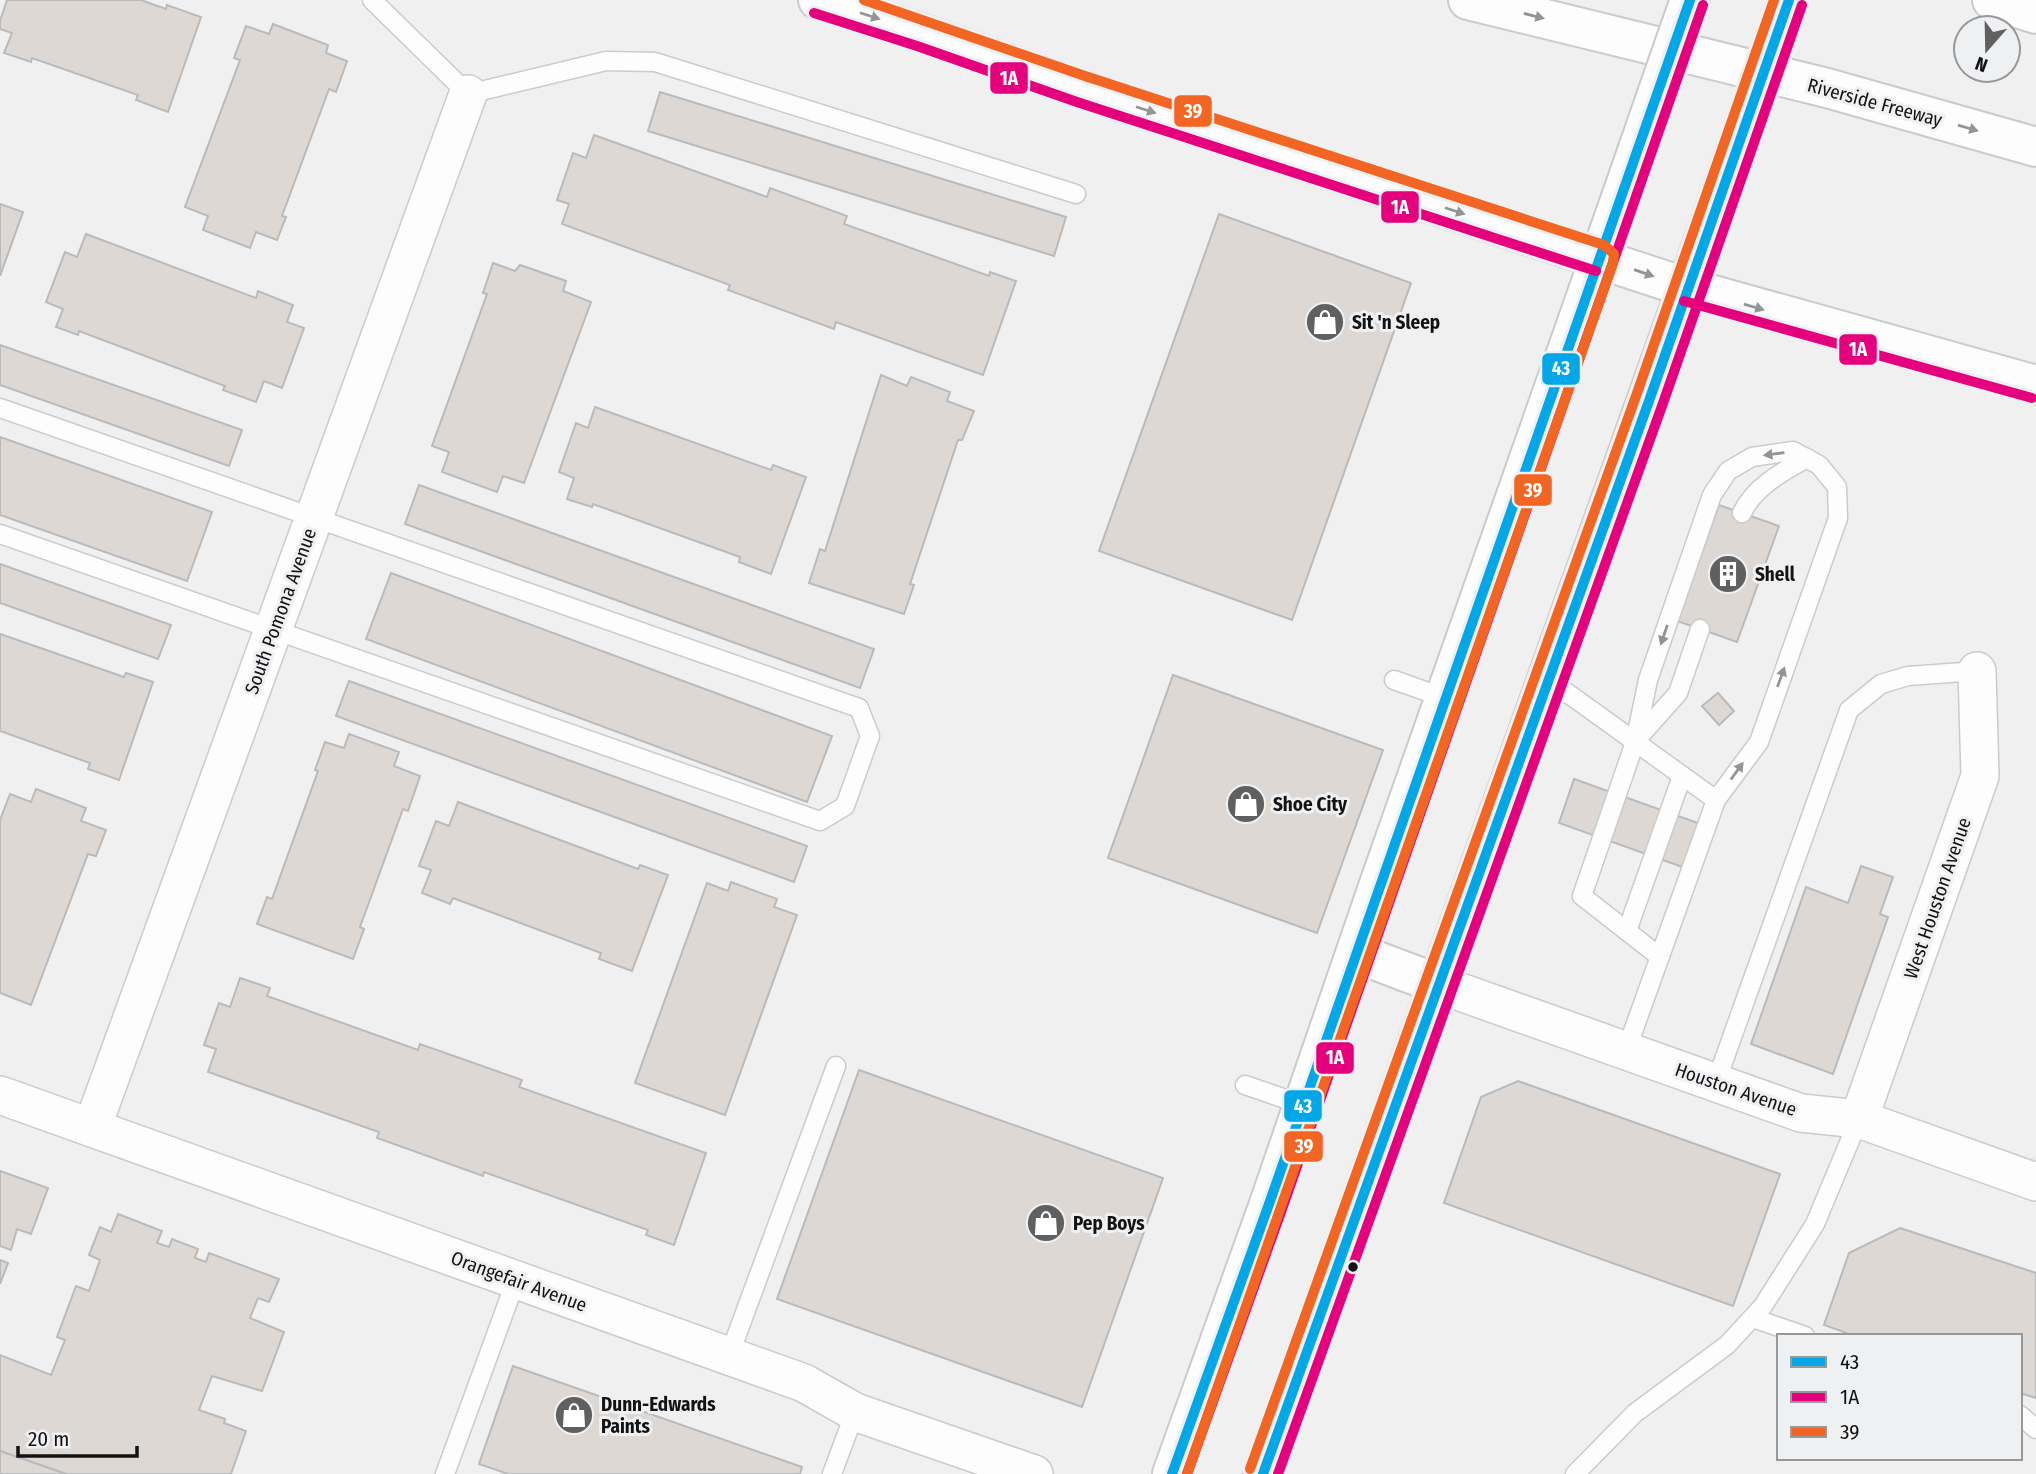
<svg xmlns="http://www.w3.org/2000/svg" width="2036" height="1474" font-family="'Fira Sans Condensed',sans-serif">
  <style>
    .building { fill: #ddd8d4; stroke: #bbbabb; stroke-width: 2 }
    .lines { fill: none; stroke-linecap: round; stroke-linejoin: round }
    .service-casing { stroke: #cbcbcb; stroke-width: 21 }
    .minor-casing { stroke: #cbcbcb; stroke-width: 40 }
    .primary-casing { stroke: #cbcbcb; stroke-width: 42 }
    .motorway-casing { stroke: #cbcbcb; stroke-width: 42 }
    .service { stroke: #fdfdfd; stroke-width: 18 }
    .minor { stroke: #fdfdfd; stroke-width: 37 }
    .primary { stroke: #fdfdfd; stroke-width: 38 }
    .motorway { stroke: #fdfdfd; stroke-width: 38 }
    .primary-bridge-casing { stroke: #cbcbcb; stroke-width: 42; stroke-linecap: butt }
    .primary-bridge { stroke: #fdfdfd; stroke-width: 38 }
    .bus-1-casing { stroke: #eff0f2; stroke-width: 16 }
    .bus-2-casing { stroke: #eff0f2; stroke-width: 16 }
    .bus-3-casing { stroke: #eff0f2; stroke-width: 16 }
    .bus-1 { stroke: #01a7e7; stroke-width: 10 }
    .bus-2 { stroke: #e5007d; stroke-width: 10 }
    .bus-3 { stroke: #f26522; stroke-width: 10 }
    .oneway { fill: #949494 }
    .bus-dot { fill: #131314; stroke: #eff0f2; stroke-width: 2.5 }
    .labels { text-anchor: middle; stroke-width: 6; stroke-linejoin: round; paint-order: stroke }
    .street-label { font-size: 19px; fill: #131314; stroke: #eff0f2 }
    .poi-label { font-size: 19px; font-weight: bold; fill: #131314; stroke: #eff0f2; text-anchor: start }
    .line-badge { stroke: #eff0f2; stroke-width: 2.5 }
    .badge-label { font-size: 19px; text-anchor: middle; font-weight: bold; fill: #fff }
  </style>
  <rect width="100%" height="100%" fill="#f0f0f1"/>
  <g class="building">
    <path d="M7,0h134l25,9 1,-4 34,12 -33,95 -32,-12 2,-5 -106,-37 -1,4 -27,-9 8,-20 -12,-4v-8z"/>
    <path d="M273,24l55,21 -2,8 21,8 -11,31 -7,-3 -47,127 4,1 -9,23 -21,-8 -6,16 -47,-18 5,-14 -23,-9 55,-147 -6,-2 12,-32 23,8z"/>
    <path d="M660,92l406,125 -12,39 -406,-125z"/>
    <path d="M594,135l173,62 3,-9 77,28 -3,8 145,52 1,-4 26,9 -33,94 -147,-53 -2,7 -106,-39 2,-5 -168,-61 7,-20 -12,-4 16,-47 13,5z"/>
    <path d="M0,204l23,8 -23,64z"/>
    <path d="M1219,214l192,69 -119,337 -193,-69z"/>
    <path d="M86,234l170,64 2,-7 35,14 -6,17 17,6 -22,60 -18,-7 -8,21 -33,-12 2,-4 -146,-55 -1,4 -22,-8 7,-18 -17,-7 19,-50 12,5z"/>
    <path d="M493,263l22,8 5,-6 46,16 -3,10 28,11 -67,181 -21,-7 -6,16 -55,-20 7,-20 -17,-6 55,-152 -4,-1z"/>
    <path d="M0,345l242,85 -13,36 -229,-81z"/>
    <path d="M881,375l26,11 4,-9 39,15 -3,9 27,10 -12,29h-4l-48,144 4,1 -10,29 -95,-31 11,-34 5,2z"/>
    <path d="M595,407l176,63 2,-5 33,12 -35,97 -32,-12 1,-5 -147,-53 -1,3 -25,-8 7,-21 -15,-6 17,-49 12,5z"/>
    <path d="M0,437l212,75 -25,69 -187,-66z"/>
    <path d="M419,485l455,164 -14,39 -455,-164z"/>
    <path d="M1719,505l60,21 -42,116 -60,-21z"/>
    <path d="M0,564l171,61 -13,34 -158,-56z"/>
    <path d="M391,573l441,163 -25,66 -441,-163z"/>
    <path d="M0,634l124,43 2,-4 27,9 -34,98 -31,-11 2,-6 -90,-32z"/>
    <path d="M1173,675l210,75 -66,183 -209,-75z"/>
    <path d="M349,681l458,165 -13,36 -458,-166z"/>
    <path d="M1718,693l16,18 -15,14 -17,-19z"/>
    <path d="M349,734l50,18 -5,14 26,10 -12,35 -5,-2 -43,118 4,2 -11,30 -96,-35 10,-27 5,2 46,-128 -3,-1 10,-28 19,6z"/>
    <path d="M1574,779l127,45 -16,44 -126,-45z"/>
    <path d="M36,789l50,19 -5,13 25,9 -10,26 -8,-2 -57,151 -31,-12v-173l10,-26 21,8z"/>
    <path d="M458,802l180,67 2,-4 28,10 -36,96 -33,-12 2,-6 -148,-55 -3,6 -28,-11 9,-23 -12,-4 17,-45 13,5z"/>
    <path d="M1861,866l32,11 -13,37 8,3 -55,157 -82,-30 55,-157 42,16z"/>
    <path d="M731,882l46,17 -3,8 23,8 -72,200 -90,-32 72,-200 21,8z"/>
    <path d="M240,978l30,10 -3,8 151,54 2,-6 102,36 -3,7 187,66 -32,92 -28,-10 2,-5 -164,-58 -1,4 -106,-38 2,-6 -171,-60 8,-23 -12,-4 15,-42 11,4z"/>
    <path d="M859,1070l304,108 -81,229 -305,-108z"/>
    <path d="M1518,1081l262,93 -47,132 -289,-103 37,-106z"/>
    <path d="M0,1171l48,17 -17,46 -14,-5 -6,21 -11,-4z"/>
    <path d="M118,1214l44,17 -5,12 12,4 3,-8 26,10 -3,9 11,4 3,-9 70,26 -10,23 -11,-4 -8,20 34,14 -22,59 -50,-15 -13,34 26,9 -1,4 22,8 -15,43h-165l-66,-23v-96l51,20 14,-35 -8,-3 19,-51 13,5 11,-31 -11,-5 11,-28 11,5z"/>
    <path d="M1900,1228l136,45v125l-16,-5v-57h-165l-31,-11 25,-72z"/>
    <path d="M0,1260l8,3 -8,21z"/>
    <path d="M513,1366l289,101 -2,7h-292l-29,-10z"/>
    <path d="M0,1451l66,23h-66z"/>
  </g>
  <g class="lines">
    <g class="service-casing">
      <g id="service">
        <path d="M372,0l96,94 138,-33 49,1 421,132"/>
        <path d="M0,408l859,300 11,28 -25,70 -25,15 -820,-287"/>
        <path d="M1742,513c12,-26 40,-41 65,-55"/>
        <path d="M1548,679l168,121 -90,251"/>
        <path d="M1394,680l51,18"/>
        <path d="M1637,739l41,-46 22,-64"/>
        <path d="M1627,931l55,-155"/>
        <path d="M1660,957l-78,-61 53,-154 13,-62 64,-185 16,-24 24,-14 41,-6 26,14 18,22 1,31 -79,224 -43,58"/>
        <path d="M1716,1082l133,-372 32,-26 27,-8 69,-5"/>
        <path d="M1245,1085l58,20"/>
        <path d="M1753,1318l52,18"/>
        <path d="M729,1356l107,-290"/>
        <path d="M2020,1415l16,14"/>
        <path d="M445,1474l71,-194"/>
        <path d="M832,1474l23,-62"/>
        <path d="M1575,1474l60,-61 92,-68 36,-39 52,-82 44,-105"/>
      </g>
    </g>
    <g class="minor-casing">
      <g id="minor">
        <path d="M1438,984l363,129 58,6 177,63"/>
        <path d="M0,1095l804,288 51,29 179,62"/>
        <path d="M1859,1119l121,-343 -3,-105"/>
        <path d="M92,1128l376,-1034"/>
      </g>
    </g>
    <g class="primary-casing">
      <g id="primary">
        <path d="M1679,31l11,-31"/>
        <path d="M1356,953l82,31"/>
        <path d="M1172,1474l97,-270 109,-317 246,-698"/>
        <path d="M1263,1474l448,-1254"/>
      </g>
    </g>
    <g class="motorway-casing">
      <g id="motorway">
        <path d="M818,0l103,33 160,56 607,199 348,97"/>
        <path d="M1468,0l359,88 209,59"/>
        <path d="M1992,0l44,14"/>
      </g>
    </g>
    <use href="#service" class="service"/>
    <use href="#minor" class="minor"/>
    <use href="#primary" class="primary"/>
    <use href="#motorway" class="motorway"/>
    <g class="primary-bridge-casing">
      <g id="primary-bridge">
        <path d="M1624,189l55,-158"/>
        <path d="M1711,220l78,-220"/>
      </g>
    </g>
    <use href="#primary-bridge" class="primary-bridge"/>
    <g class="bus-1-casing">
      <g id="bus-1">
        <path d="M1172,1474l97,-270 421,-1204"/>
        <path d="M1263,1474l386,-1073 140,-401"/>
      </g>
    </g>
    <g class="bus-2-casing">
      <g id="bus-2">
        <path d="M814,13l103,33 160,56 519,169"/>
        <path d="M1684,301l348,97"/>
        <path d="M1187,1474l95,-265 421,-1204"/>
        <path d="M1278,1474l384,-1068 140,-401"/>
      </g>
    </g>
    <g class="bus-3-casing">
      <g id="bus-3">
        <path d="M864,0l221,76 519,169 10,9 -1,9c-142,403 -281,808 -426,1211"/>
        <path d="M1250,1469l386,-1073 138,-396"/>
      </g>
    </g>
    <use href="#bus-1" class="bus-1"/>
    <use href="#bus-2" class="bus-2"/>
    <use href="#bus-3" class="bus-3"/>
  </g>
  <defs><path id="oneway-solid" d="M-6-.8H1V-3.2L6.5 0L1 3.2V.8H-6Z" transform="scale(1.75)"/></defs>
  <g class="oneway">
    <use href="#oneway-solid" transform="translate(870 16) rotate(18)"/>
    <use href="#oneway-solid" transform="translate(1534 16) rotate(14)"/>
    <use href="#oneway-solid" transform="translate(1146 110) rotate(18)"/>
    <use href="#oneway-solid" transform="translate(1968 128) rotate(16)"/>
    <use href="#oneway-solid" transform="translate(1455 211) rotate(18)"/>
    <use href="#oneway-solid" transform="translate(1644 273) rotate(19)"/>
    <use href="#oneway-solid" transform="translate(1754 307) rotate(16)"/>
    <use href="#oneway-solid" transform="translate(1774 454) rotate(173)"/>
    <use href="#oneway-solid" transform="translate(1664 635) rotate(109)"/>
    <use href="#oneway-solid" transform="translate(1781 677) rotate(-70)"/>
    <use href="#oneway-solid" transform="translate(1737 771) rotate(-54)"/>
  </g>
  <defs>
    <g id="shop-disc" transform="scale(2.0125)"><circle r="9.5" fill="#606061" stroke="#eff0f2"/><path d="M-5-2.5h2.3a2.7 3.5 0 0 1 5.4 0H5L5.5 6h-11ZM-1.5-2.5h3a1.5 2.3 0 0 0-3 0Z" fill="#fff"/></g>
    <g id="building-disc" transform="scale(2.0125)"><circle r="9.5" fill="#606061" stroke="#eff0f2"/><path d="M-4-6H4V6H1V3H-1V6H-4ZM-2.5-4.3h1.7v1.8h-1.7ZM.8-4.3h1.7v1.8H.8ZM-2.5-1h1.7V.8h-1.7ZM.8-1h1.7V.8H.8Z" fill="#fff"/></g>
  </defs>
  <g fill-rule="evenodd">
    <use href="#shop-disc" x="1325" y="322"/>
    <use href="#building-disc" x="1728" y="574"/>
    <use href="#shop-disc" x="1246" y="804"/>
    <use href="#shop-disc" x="1046" y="1223"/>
    <use href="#shop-disc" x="574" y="1415"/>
  </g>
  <circle class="bus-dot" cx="1353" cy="1267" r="6"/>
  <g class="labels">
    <g class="street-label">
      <text transform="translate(1875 102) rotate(15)" y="7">Riverside Freeway</text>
      <text transform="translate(280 611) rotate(-70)" y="7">South Pomona Avenue</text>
      <text transform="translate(1937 898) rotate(-71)" y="7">West Houston Avenue</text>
      <text transform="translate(1736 1089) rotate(19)" y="7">Houston Avenue</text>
      <text transform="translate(519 1281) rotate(20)" y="7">Orangefair Avenue</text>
    </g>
    <g class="poi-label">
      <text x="1352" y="329">Sit 'n Sleep</text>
      <text x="1755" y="581">Shell</text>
      <text x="1273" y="811">Shoe City</text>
      <text x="1073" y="1230">Pep Boys</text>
      <text x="601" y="1411">Dunn-Edwards<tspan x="601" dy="22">Paints</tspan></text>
    </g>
  </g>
  <g class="line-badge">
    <rect x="989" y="61" width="40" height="34" rx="7" fill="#e5007d"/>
    <rect x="1173" y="94" width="40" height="34" rx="7" fill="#f26522"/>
    <rect x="1380" y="190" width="40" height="34" rx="7" fill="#e5007d"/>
    <rect x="1838" y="333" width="40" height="33" rx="7" fill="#e5007d"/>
    <rect x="1541" y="352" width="40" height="34" rx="7" fill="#01a7e7"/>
    <rect x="1513" y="473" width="40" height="34" rx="7" fill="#f26522"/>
    <rect x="1315" y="1041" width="40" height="34" rx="7" fill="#e5007d"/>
    <rect x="1283" y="1089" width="40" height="34" rx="7" fill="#01a7e7"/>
    <rect x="1283" y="1130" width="41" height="33" rx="7" fill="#f26522"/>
  </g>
  <g class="badge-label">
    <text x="1009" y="85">1A</text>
    <text x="1193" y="118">39</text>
    <text x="1400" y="214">1A</text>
    <text x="1858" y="356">1A</text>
    <text x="1561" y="375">43</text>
    <text x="1533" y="497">39</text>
    <text x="1335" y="1064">1A</text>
    <text x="1303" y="1113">43</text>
    <text x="1304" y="1153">39</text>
  </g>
  <rect x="1777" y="1334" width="245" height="126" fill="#eff0f2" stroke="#979899" stroke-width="2"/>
  <rect x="1791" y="1357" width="35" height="10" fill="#01a7e7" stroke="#979899" stroke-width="2"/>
  <text x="1840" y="1369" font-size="21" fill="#131314">43</text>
  <rect x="1791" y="1392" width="35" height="10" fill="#e5007d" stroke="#979899" stroke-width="2"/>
  <text x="1840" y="1404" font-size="21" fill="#131314">1A</text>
  <rect x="1791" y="1427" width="35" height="10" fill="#f26522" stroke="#979899" stroke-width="2"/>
  <text x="1840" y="1439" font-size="21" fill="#131314">39</text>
  <g transform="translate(1987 49) rotate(200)"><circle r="33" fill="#eff0f2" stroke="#979899" stroke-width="2"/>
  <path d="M0-5L12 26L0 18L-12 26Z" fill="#606061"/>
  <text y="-10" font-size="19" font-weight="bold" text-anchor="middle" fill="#131314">N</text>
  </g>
  <path d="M18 1446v10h119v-10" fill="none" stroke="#131314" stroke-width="3.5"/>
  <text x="28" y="1446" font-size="21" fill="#131314" stroke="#eff0f2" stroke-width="5" paint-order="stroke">20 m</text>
</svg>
